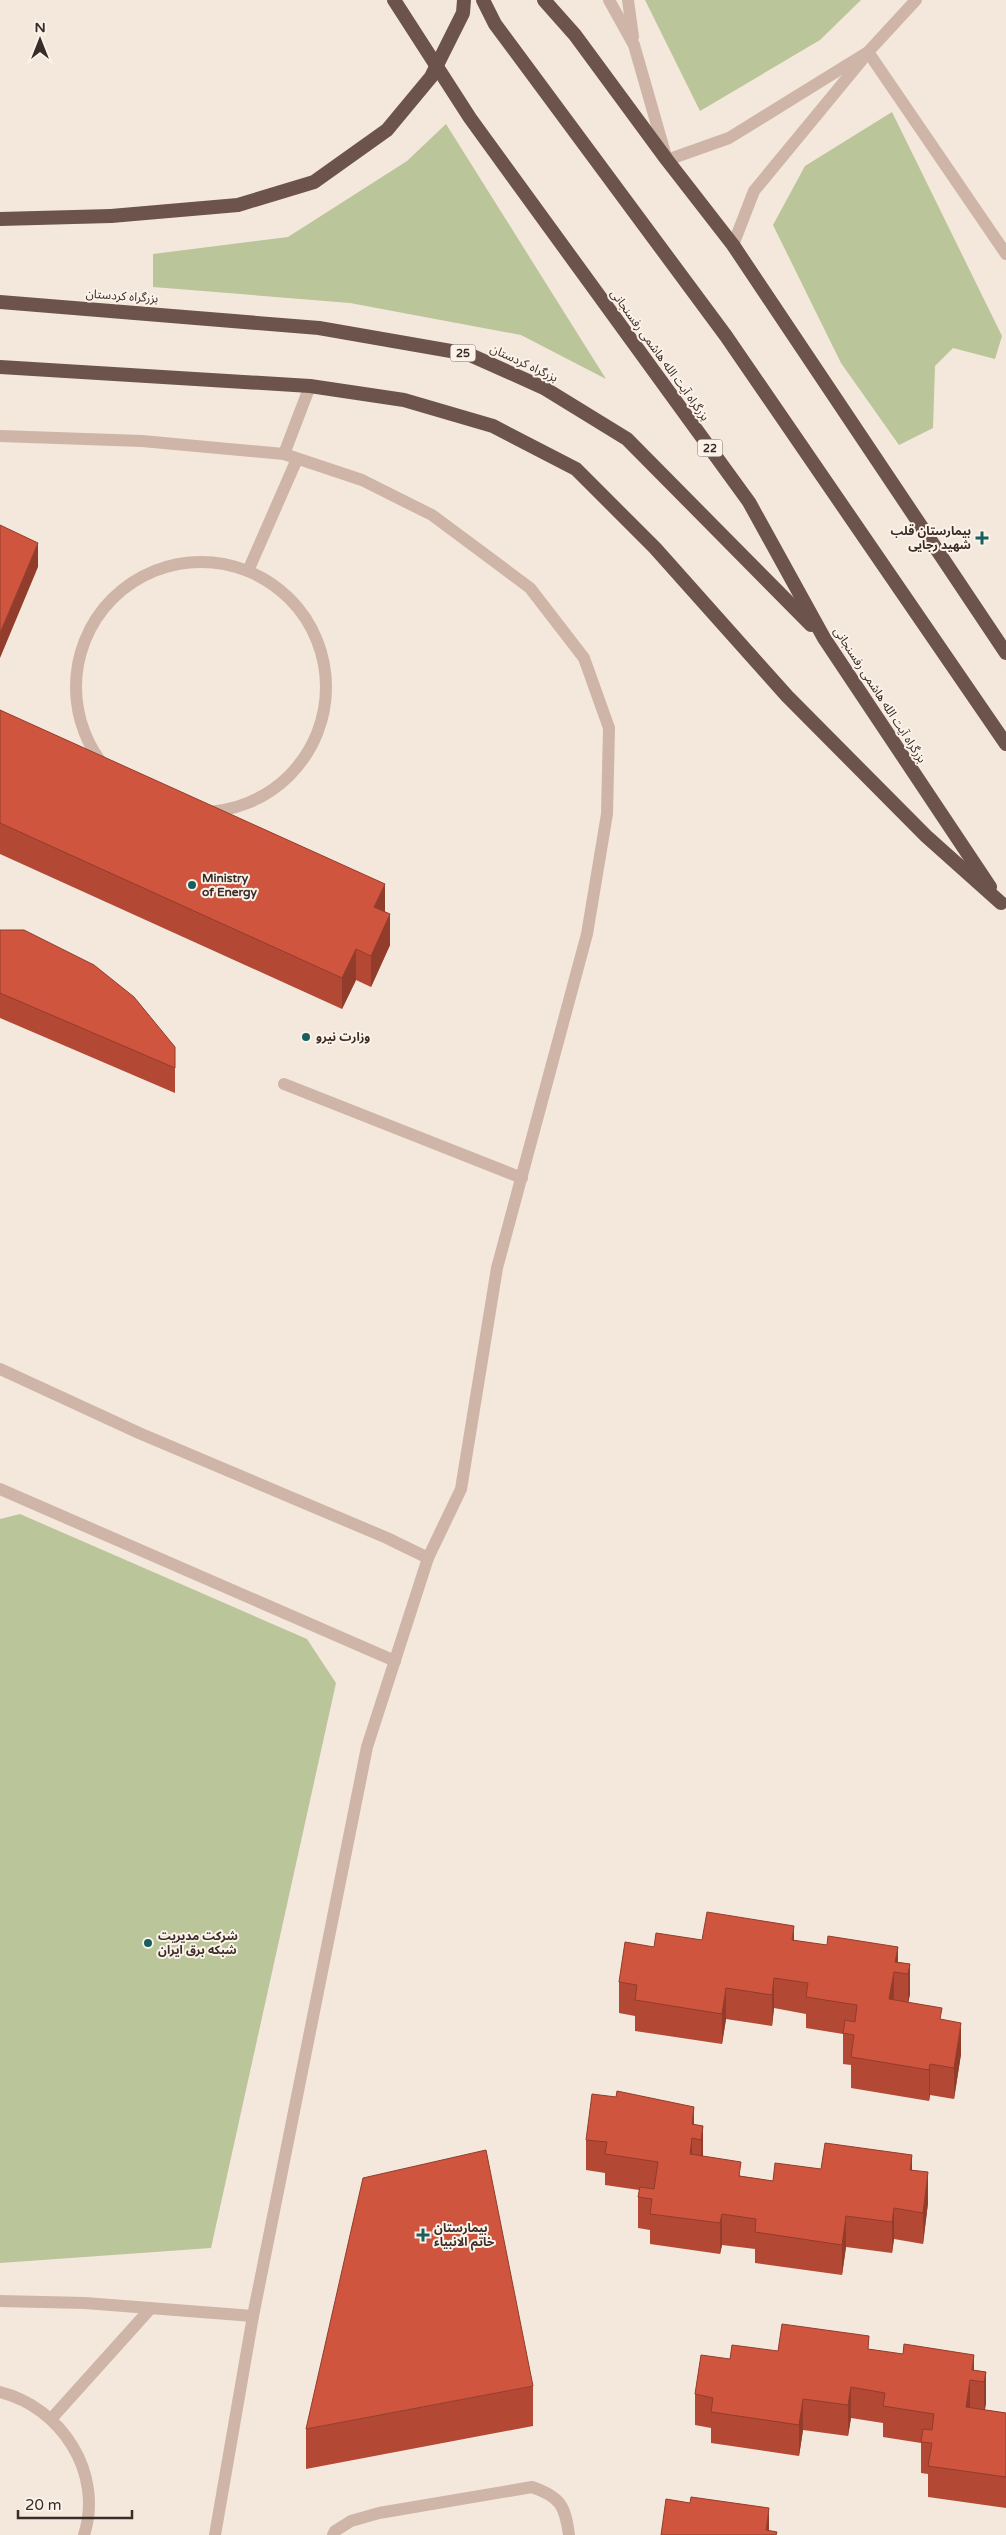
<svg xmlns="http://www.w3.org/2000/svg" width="1006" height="2535" font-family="'Varela Round','Noto Sans Arabic',sans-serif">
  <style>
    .green { fill: #bac59a }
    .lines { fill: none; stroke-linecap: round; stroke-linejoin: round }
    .service { stroke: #ceb5a7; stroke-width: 12 }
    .trunk { stroke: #6c534b; stroke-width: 14 }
    .trunk-bridge { stroke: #6c534b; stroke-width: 14 }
    .wall { fill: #b34935 }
    .shaded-wall { fill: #923c2b }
    .building { fill: #d0553e; stroke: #923c2b }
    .poi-dot { fill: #195f5e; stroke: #fbf2e9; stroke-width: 2 }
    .labels { text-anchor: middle; stroke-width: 4; stroke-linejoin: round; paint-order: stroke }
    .shield { fill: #fbf2e9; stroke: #746762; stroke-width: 1 }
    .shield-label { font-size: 11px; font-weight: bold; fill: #3a2c28 }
    .street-label { font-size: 12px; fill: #3a2c28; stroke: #fbf2e9 }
    .poi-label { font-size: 12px; font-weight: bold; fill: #3a2c28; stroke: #fbf2e9; text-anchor: start }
  </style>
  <rect width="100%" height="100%" fill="#f4e7dc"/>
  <g class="green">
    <path d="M645,0h216l-41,40 -120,71z"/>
    <path d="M892,112l110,224 -7,23 -42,-11 -18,18 -2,62 -34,17 -58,-82 -68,-138 32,-59z"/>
    <path d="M446,124l160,255 -85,-44 -171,-32 -197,-16v-33l135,-17 119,-76z"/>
    <path d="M20,1514l287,125 29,44 -125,565 -211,15v-744z"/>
  </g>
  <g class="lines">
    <g class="service">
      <path d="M609,0l25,45 33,115 62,-22 139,-86"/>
      <path d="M628,0l5,37"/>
      <path d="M916,0l-48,52 138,202"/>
      <path d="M733,245l21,-54 108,-131"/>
      <path d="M0,436l142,5 142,13 78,26 70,35 98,73 54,70 25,70 -2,86 -20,120 -90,334 -36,221 -33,69 -61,189 -114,569 -38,219"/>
      <path d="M284,454l26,-68"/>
      <circle cx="201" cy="687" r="125"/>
      <path d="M248,571l49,-112"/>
      <path d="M284,1084l238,94"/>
      <path d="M0,1369l139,64 248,105 41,20"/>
      <path d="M0,1489l395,172"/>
      <path d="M0,2301l85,2 168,13"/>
      <path d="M0,2392c61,15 104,81 84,143"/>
      <path d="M52,2418l99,-110"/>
      <path d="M333,2535l2,-4 16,-10 28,-8 153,-26c29,10 33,19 37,48"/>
    </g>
    <g class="trunk">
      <path d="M394,0l76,118 279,384 75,136 166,249"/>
      <path d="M483,0l12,24 231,312 280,408"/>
      <path d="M544,0l31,35 92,125 66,85 273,408"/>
      <path d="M0,219l111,-3"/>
      <path d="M0,302l319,26 149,26 76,34 83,51 184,186"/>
      <path d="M0,367l310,19 94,14 89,26 83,43 79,79 132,148 139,140 75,67"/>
    </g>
    <path class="trunk-bridge" d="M111,216l127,-11 76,-23 73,-52 44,-53 32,-64 1,-13"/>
  </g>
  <g class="wall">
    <path d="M0,710l385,202 5,33 -19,42 -15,-7 -14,29 -342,-155z"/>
    <path d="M0,930l175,117v46l-175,-75z"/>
    <path d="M702,1940h92l104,22 12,2v30l-2,8 34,18 19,34 -7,45 -24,-4 -1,6 -78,-13v-23l-8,-1v-30l-37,-6v-14l-32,-6 -2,18 -46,-7 -4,25 -87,-13v-15l-16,-3v-31l35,-35z"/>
    <path d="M694,2125l9,1v30l38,20 32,5 48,-12 91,1 16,33 -5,41 -29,-5 -2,14 -46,-6 -4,28 -87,-12v-14l-33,-4 -2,9 -70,-10v-14l-12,-2v-31l1,-7 -34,-5v-12l-19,-3v-30z"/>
    <path d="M869,2349l105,21 12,2v31l-1,7 21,3v95l-78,-11v-23l-7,-1v-30l-38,-6v-14l-32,-5 -3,18 -45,-6 -4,26 -88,-13v-15l-16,-3v-31l35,-35 48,-8z"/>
    <path d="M533,2386v40l-227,43v-40z"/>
  </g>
  <g class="shaded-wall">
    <path d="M38,543v24l-38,91v-25z"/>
    <path d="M385,884v31l-11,-8z"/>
    <path d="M390,914v31l-19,42v-31z"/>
    <path d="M356,949v31l-14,29v-31z"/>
    <path d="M794,1926v31l-2,-17z"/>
    <path d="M898,1947v25l-3,-10z"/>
    <path d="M910,1964v30l-2,11v-31z"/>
    <path d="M894,1972v31l-5,-4z"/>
    <path d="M774,1978v30l-2,18v-31z"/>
    <path d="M726,1988v31l-4,25v-30z"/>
    <path d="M961,2023v31l-7,45v-31z"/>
    <path d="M930,2064v31l-1,6v-31z"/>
    <path d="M694,2107v30l-2,1v31l-2,-15 2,-30z"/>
    <path d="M703,2126v31l-2,13v-30z"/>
    <path d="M912,2155v31l-2,-16z"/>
    <path d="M928,2172v31l-5,41v-31z"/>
    <path d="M894,2208v31l-2,14v-31z"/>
    <path d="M722,2214v31l-2,9v-31z"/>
    <path d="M846,2216v31l-4,28v-30z"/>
    <path d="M974,2355v25l-2,-10z"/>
    <path d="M986,2372v31l-2,10v-31z"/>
    <path d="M970,2380v31l-4,-4z"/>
    <path d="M851,2387v31l-3,18v-31z"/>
    <path d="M803,2399v31l-4,26v-31z"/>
    <path d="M769,2508v27l-3,-5z"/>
  </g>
  <g class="building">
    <path d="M0,525l38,18 -38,90z"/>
    <path d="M0,710l385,174 -11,23 16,7 -19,42 -15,-7 -14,29 -342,-155z"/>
    <path d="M0,930h24l70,35 40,32 41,50v21l-175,-75z"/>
    <path d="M707,1912l87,14 -2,14 35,5 1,-9 70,11 -3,15 15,2 -2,10 -14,-2 -5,27 53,9 -2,11 21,4 -7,45 -24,-4 -1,6 -78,-13 3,-22 -11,-2 2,-13 10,2 2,-17 -51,-8 2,-14 -34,-5 -2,17 -46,-7 -4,26 -87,-14 2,-15 -18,-3 6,-40 29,5 2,-14 46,7z"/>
    <path d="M617,2091l77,16 -2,17 11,2 -2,14 -9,-2 -2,16 51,8 -2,14 34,5 2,-18 46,6 4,-26 87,12 -2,15 18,2 -5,41 -29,-5 -2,14 -46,-6 -4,29 -87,-13 1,-13 -34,-5 -2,9 -70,-9 2,-15 -14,-2 2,-10 14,2 4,-27 -53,-8 2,-12 -21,-2 6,-46 24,3z"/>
    <path d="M486,2150l47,236 -227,43 57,-251z"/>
    <path d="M782,2324l87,12 -1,13 35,5 1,-10 70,11 -2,15 14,2 -2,10 -14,-2 -4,27 40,6v64l-78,-11 4,-23 -11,-1 2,-13 9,1 2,-16 -51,-8 2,-13 -34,-6 -3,18 -45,-6 -4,26 -88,-13 2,-14 -18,-4 6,-39 29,4 2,-14 46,6z"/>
    <path d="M691,2497l78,11 -3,22 11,2 -1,3h-115l5,-36 24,4z"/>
  </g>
  <g class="poi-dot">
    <path d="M979.5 530.5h5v5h5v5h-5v5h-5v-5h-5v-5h5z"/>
    <circle cx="192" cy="885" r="5"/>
    <circle cx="306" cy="1037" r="5"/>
    <circle cx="148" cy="1943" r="5"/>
    <path d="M420.5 2227.5h5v5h5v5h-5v5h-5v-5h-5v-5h5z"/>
  </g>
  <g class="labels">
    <g class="shield">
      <rect x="450.5" y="344.5" width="25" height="17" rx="4"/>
      <rect x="697.5" y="439.5" width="25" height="17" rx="4"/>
    </g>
    <g class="shield-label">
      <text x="463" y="357">25</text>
      <text x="710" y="452">22</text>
    </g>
    <g class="street-label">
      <text transform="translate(122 296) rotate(4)" y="4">بزرگراه کردستان</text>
      <text transform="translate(660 355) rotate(54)" y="4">بزرگراه آیت الله هاشمی رفسنجانی</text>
      <text transform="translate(524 363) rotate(25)" y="4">بزرگراه کردستان</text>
      <text transform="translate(880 695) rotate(57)" y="4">بزرگراه آیت الله هاشمی رفسنجانی</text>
    </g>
    <g class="poi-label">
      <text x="971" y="535" text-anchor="end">بیمارستان قلب<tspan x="971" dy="14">شهید رجایی</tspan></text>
      <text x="202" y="882">Ministry<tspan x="202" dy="14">of Energy</tspan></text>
      <text x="316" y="1041">وزارت نیرو</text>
      <text x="158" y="1940">شرکت مدیریت<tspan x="158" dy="14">شبکه برق ایران</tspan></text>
      <text x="434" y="2232">بیمارستان<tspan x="434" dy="14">خاتم الانبیاء</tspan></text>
    </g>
  </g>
  <g transform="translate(40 40)" stroke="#fbf2e9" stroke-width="4" paint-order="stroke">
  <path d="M0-4L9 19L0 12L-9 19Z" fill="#3a2c28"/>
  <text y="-8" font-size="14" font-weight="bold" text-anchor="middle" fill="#3a2c28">N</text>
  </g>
  <path d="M18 2510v8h114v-8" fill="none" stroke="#3a2c28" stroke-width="2.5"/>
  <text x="25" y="2510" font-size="15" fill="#3a2c28" stroke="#fbf2e9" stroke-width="4" paint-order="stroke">20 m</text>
</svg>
